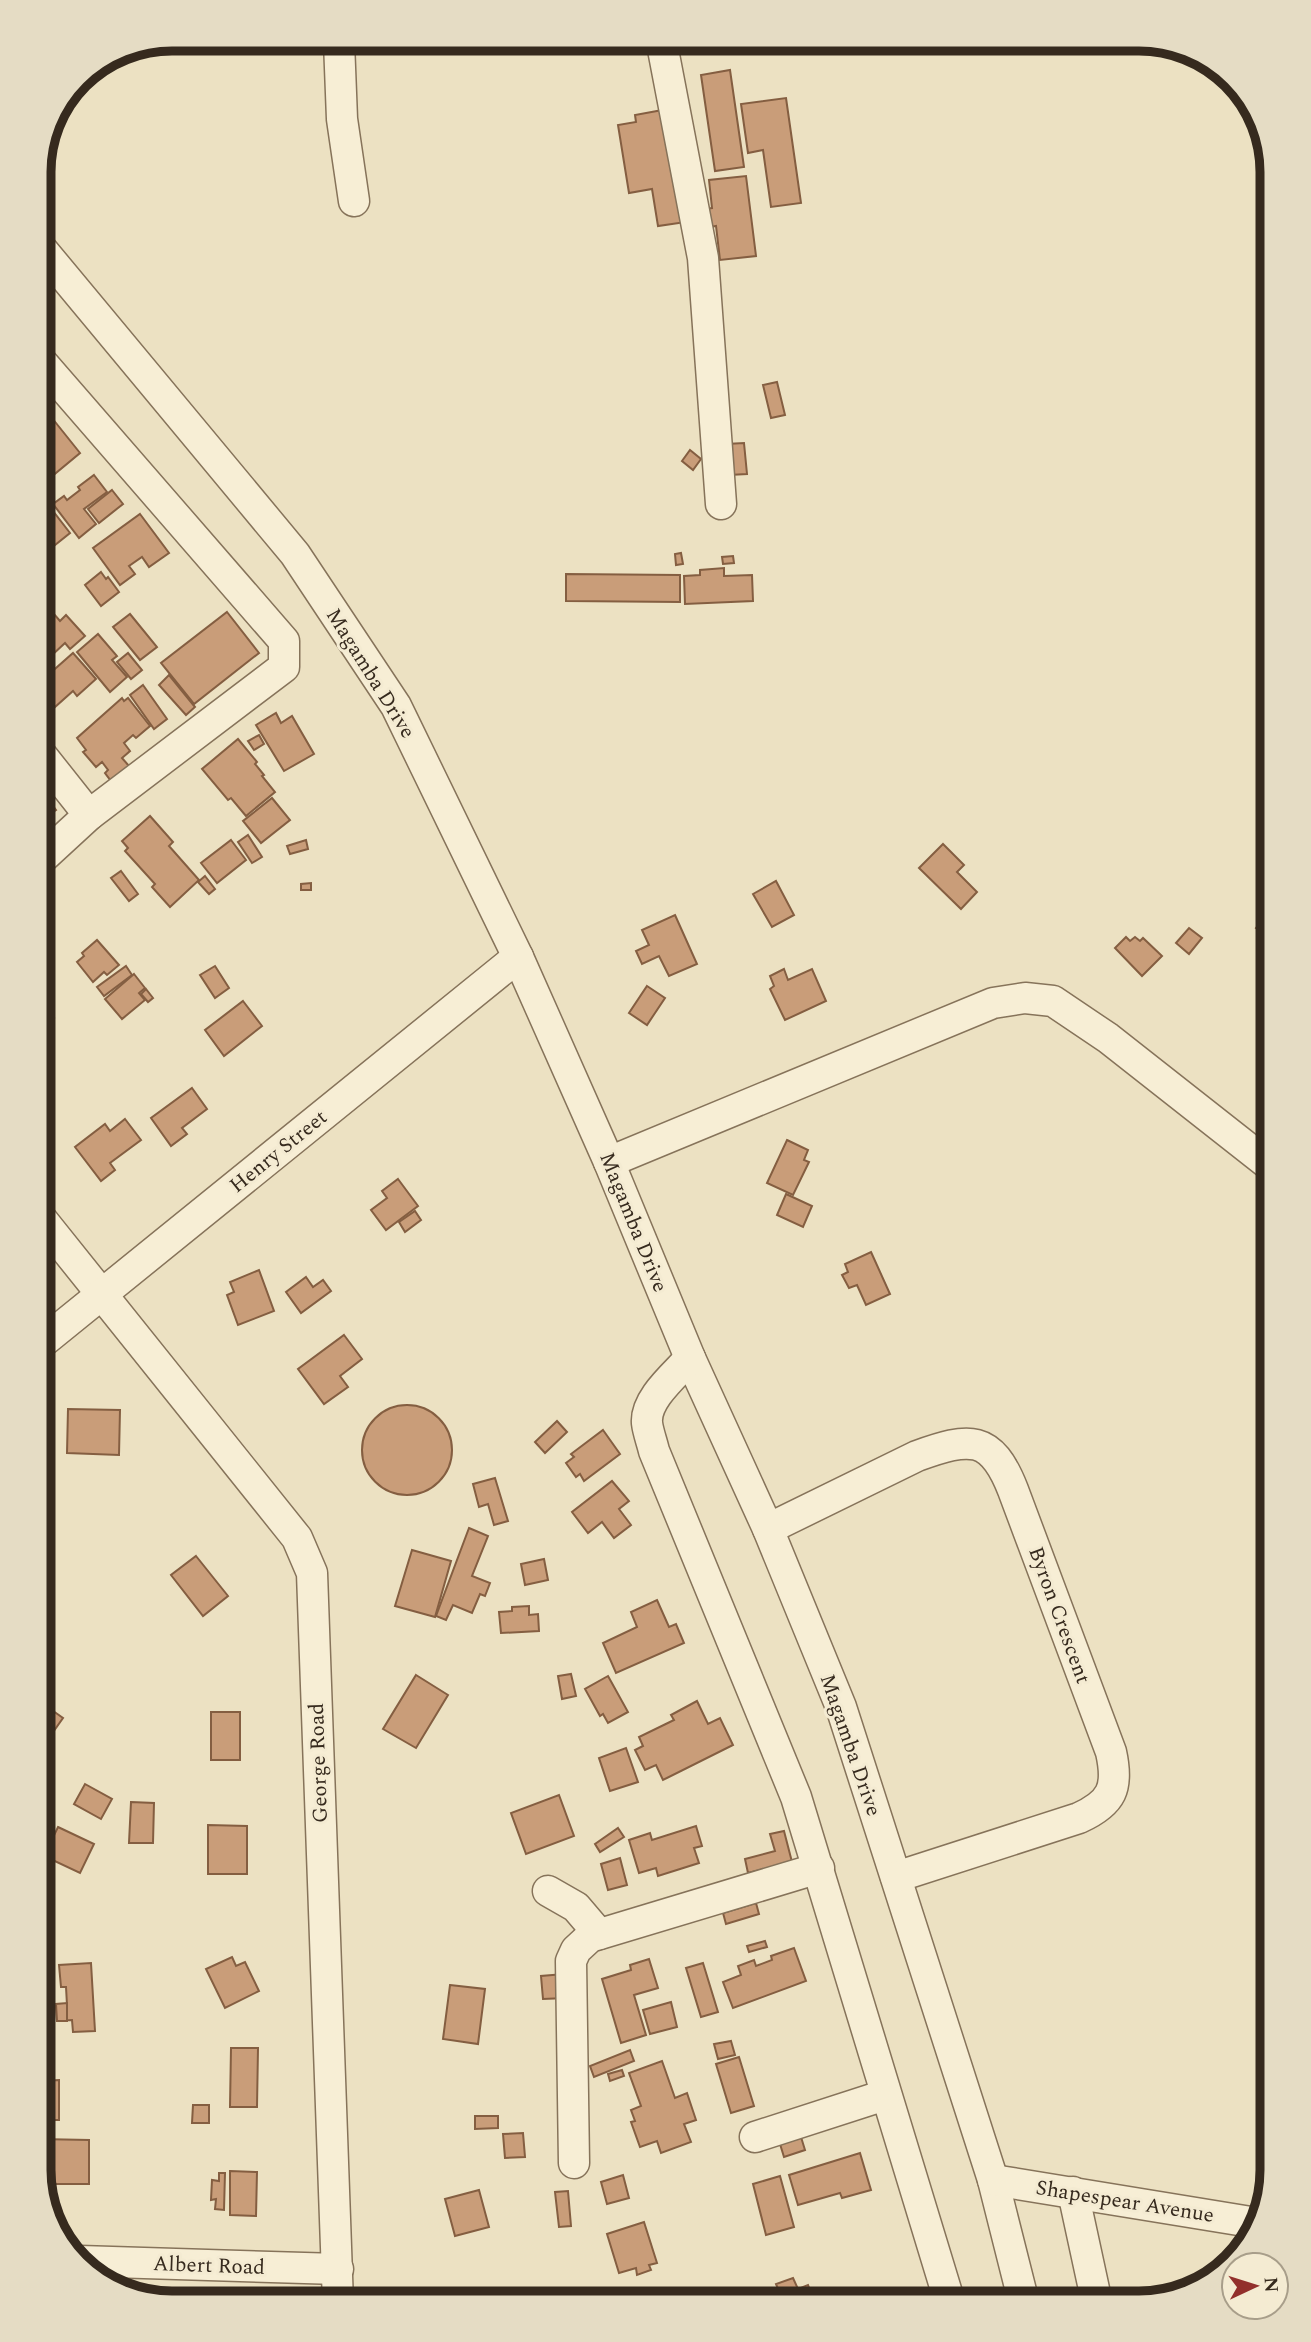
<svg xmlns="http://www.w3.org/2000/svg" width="1311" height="2342" font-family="Spectral,serif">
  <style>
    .building { fill: #c99d79; stroke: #845e41; stroke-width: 2 }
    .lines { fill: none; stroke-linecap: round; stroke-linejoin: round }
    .minor-casing { stroke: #86735a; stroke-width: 33 }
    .minor { stroke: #f7eed5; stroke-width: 30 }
    .labels { text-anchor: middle; stroke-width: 6; stroke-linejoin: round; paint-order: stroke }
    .street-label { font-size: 21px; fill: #362a1e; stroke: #f4ebd2 }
    .rim { fill: none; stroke: #362a1e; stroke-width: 9 }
  </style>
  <rect width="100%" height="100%" fill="#ece1c2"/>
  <g class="building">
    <path d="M730,70l14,97 -29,4 -14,-96z"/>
    <path d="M786,98l15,105 -30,4 -8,-57 -15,3 -7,-49z"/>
    <path d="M668,109l18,113 -28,4 -6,-37 -23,4 -11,-68 18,-3 -1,-7z"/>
    <path d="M746,176l10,80 -36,4 -4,-34 -11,2 -3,-19 10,-1 -3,-28z"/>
    <path d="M777,382l8,33 -14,3 -8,-33z"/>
    <path d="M48,413l32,40 -41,34v-67z"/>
    <path d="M744,443l3,31 -18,1 -3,-31z"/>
    <path d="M690,450l11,9 -8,11 -11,-9z"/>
    <path d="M94,475l13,17 -23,17 12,15 -17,14 -26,-34 11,-8 3,4 13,-10 -2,-3z"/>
    <path d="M112,490l11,14 -24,19 -11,-14z"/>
    <path d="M46,502l24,31 -20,16 -11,-15v-27z"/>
    <path d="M140,514l29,39 -20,14 -7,-10 -13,9 6,8 -15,11 -27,-37z"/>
    <path d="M681,553l2,11 -7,1 -1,-11z"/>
    <path d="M733,556l1,7 -11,1 -1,-7z"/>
    <path d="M43,566l6,9 -10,7v-13z"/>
    <path d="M724,568v8l28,-1 1,26 -68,3 -1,-28 16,-1v-5z"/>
    <path d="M101,572l5,7 2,-2 11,15 -18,14 -16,-21z"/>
    <path d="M566,574l114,1v27l-114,-1z"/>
    <path d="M39,597l21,24 6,-6 19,21 -15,13 -5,-6 -14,13 -12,-13z"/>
    <path d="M227,612l32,41 -65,51 -33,-41z"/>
    <path d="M130,614l27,33 -17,13 -27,-33z"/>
    <path d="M98,634l19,22 -5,4 15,17 -17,15 -33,-40z"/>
    <path d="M73,653l23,26 -19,17 -4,-5 -18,16 -16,-18v-6z"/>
    <path d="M128,653l14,17 -11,9 -14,-17z"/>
    <path d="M169,675l26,32 -9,8 -27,-30z"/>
    <path d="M143,685l24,34 -13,10 -24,-34z"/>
    <path d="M122,698l2,3 4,-3 22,28 -14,12 -3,-3 -9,8 6,8 -8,7 7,8 -18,15 -6,-8 3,-3 -6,-8 -6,5 -13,-15 3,-2 -9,-12z"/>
    <path d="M276,713l5,10 11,-7 22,38 -30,17 -28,-46z"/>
    <path d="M259,735l5,9 -10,6 -6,-9z"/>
    <path d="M238,739l19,23 -2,2 9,11 -2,1 13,16 -29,24 -15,-18 -3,2 -26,-31z"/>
    <path d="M39,787l17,23 -17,12z"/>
    <path d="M272,798l18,22 -29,23 -18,-22z"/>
    <path d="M150,816l23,26 -4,4 30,34 -29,27 -18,-20 3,-3 -30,-33 3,-3 -6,-7z"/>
    <path d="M248,835l14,22 -10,6 -14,-21z"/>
    <path d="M231,840l15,20 -29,23 -16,-20z"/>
    <path d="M306,840l2,9 -18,5 -3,-8z"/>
    <path d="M943,844l21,21 -7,7 20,20 -16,17 -42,-41z"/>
    <path d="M121,871l17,23 -9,7 -18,-23z"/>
    <path d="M205,876l10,13 -6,5 -11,-12z"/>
    <path d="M776,881l18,34 -22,12 -19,-33z"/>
    <path d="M311,883v7h-10v-6z"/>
    <path d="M675,915l22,49 -28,12 -10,-20 -17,8 -6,-13 13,-6 -7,-15z"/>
    <path d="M1262,920l10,9v7l-2,3 -14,-11z"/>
    <path d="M1189,928l13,10 -13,16 -13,-11z"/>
    <path d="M1126,937l4,4 5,-4 5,4 3,-3 19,18 -20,20 -27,-28z"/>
    <path d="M97,940l22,25 -12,10 -3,-3 -11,10 -16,-20 7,-6 -2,-3z"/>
    <path d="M126,966l6,9 -28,21 -7,-9z"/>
    <path d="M215,966l14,22 -14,10 -15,-23z"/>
    <path d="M784,969l4,11 24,-11 14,32 -41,19 -15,-31 4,-3 -4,-10z"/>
    <path d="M134,974l11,14 -6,5 6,7 -23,19 -17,-20z"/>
    <path d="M647,986l18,12 -18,27 -18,-12z"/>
    <path d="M146,989l7,9 -5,4 -7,-8z"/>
    <path d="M39,1000l15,18 -15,14z"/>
    <path d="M243,1001l19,25 -38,30 -19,-26z"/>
    <path d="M39,1069l7,9 -7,6z"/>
    <path d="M192,1088l15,21 -25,19 5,6 -16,12 -20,-28z"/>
    <path d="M125,1119l16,21 -31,23 5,7 -14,11 -26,-34 30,-23 5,7z"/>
    <path d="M787,1140l21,10 -4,10 5,2 -16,33 -26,-12z"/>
    <path d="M398,1179l20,27 -32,24 -15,-20 16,-12 -5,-7z"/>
    <path d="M786,1194l26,12 -9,21 -26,-12z"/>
    <path d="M415,1211l6,9 -16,12 -6,-10z"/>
    <path d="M871,1252l19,42 -24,11 -9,-20 -8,3 -7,-13 6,-3 -3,-8z"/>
    <path d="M259,1270l15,41 -36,14 -11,-30 7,-3 -4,-10z"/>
    <path d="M306,1277l7,10 10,-7 8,11 -30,22 -15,-21z"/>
    <path d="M344,1335l18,24 -22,17 8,11 -24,17 -26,-35z"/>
    <circle cx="407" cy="1450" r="45"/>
    <path d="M68,1409l52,1 -1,45 -52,-2z"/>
    <path d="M557,1421l10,11 -22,21 -10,-11z"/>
    <path d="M603,1430l17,24 -36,27 -4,-7 -4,3 -10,-14 8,-6 -3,-3z"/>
    <path d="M495,1478l13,43 -14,4 -6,-21 -9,3 -6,-23z"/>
    <path d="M612,1481l17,20 -10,8 12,16 -17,13 -12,-16 -14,11 -16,-21z"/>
    <path d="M469,1528l19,8 -16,40 18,7 -5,13 -5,-2 -8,19 -19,-8 -7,15 -10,-4z"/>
    <path d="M39,1530l5,2 -5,25z"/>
    <path d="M412,1550l39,11 -16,56 -40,-11z"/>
    <path d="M196,1556l32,40 -25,20 -32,-41z"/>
    <path d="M544,1559l4,21 -23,5 -4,-21z"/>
    <path d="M657,1600l12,27 7,-3 8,19 -68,30 -13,-30 34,-16 -6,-15z"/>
    <path d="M529,1606v9l9,-1 1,17 -38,2 -2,-21 13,-1v-4z"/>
    <path d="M571,1674l5,22 -14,3 -4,-23z"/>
    <path d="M416,1675l32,20 -32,53 -33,-19z"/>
    <path d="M608,1676l20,36 -20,11 -5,-9 -3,2 -15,-27z"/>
    <path d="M39,1701l24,17 -17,24 -7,-5z"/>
    <path d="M697,1701l11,23 12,-6 13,27 -70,35 -7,-15 -11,5 -10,-20 8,-4 -4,-9 35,-17 -3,-5z"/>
    <rect x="211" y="1712" width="29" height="48"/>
    <path d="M626,1748l12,34 -28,9 -11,-33z"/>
    <path d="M85,1784l27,15 -11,20 -27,-15z"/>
    <path d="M559,1795l15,41 -48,18 -15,-41z"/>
    <path d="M131,1802l23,1 -1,40h-24z"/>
    <path d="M208,1825l39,1v48h-39z"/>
    <path d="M696,1826l6,20 -8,2 5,15 -41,13 -2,-8 -17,5 -10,-33 21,-7 2,7z"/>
    <path d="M58,1827l36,17 -14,29 -36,-17z"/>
    <path d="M618,1828l6,9 -24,15 -5,-8z"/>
    <path d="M784,1831l8,31 -44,11 -3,-14 30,-8 -5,-17z"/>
    <path d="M620,1858l7,27 -19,5 -7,-26z"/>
    <path d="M756,1903l3,11 -33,10 -3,-11z"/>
    <path d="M765,1941l2,6 -18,5 -2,-6z"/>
    <path d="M794,1948l12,33 -73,27 -10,-26 18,-7 -3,-9 16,-6 2,6 16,-6 -1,-4z"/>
    <path d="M232,1957l4,9 9,-4 14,29 -34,17 -19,-39z"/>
    <path d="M649,1959l9,29 -24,7 12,40 -25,8 -19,-64 29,-9 -1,-5z"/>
    <path d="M91,1963l4,68 -22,1 -1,-12 -15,1 -1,-15 11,-1 -1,-18h-5l-2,-22z"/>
    <path d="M703,1963l15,49 -17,5 -15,-49z"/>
    <path d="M564,1974l2,24 -23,1 -2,-23z"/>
    <path d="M450,1985l35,4 -7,55 -35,-5z"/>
    <path d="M671,2002l6,25 -27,7 -7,-24z"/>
    <path d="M67,2003v18h-10l-1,-17z"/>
    <path d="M731,2041l4,14 -17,4 -4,-15z"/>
    <path d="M231,2048h27l-1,59h-27z"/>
    <path d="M630,2050l4,11 -40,16 -4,-11z"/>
    <path d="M739,2057l15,49 -23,7 -15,-49z"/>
    <path d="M662,2061l13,37 12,-5 9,27 -12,4 7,18 -30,11 -4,-12 -17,6 -9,-25 4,-1 -4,-11 10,-4 -12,-33z"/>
    <path d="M622,2070l2,6 -14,5 -2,-7z"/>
    <path d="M59,2080v40h-18v-6h-2v-33z"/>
    <path d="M193,2105h16v18h-17z"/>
    <path d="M475,2116h23v12l-23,1z"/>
    <path d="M523,2133l2,24 -20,1 -2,-24z"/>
    <path d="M801,2137l4,13 -21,7 -4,-13z"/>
    <path d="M39,2139l50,1v44h-47l-4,-14z"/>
    <path d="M860,2153l11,37 -29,8 -2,-5 -42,12 -9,-30z"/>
    <path d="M230,2171l27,1 -1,44 -26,-1z"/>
    <path d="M219,2173h6l-1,37 -9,-1 1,-10 -5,1 1,-20 7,1z"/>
    <path d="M623,2175l6,23 -22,6 -6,-22z"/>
    <path d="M780,2176l14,51 -28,8 -13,-51z"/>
    <path d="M479,2190l10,37 -34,9 -10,-37z"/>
    <path d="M568,2191l3,35 -12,1 -4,-35z"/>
    <path d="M644,2222l13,41 -8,2 2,5 -14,5 -1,-7 -17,5 -12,-39z"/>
    <path d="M793,2278l5,11 10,-4 7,18h-31l-8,-19z"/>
  </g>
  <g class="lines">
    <g class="minor-casing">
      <g id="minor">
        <path d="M344,39l-5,3 3,77 12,82"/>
        <path d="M661,39l42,219 18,246"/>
        <path d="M39,246l256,308 101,152 122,251 91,205 81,196 78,171 73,178 152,473 31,123"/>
        <path d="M39,752l50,63"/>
        <path d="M39,861l50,-46 195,-148v-26l-245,-282"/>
        <path d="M609,1162l384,-159 32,-5 28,3 55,37 164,129"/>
        <path d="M39,1216l258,322 15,35 26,730"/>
        <path d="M39,1345l479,-388"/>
        <path d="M690,1358c-15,17 -45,41 -43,65 1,9 5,19 7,28l142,346 154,506"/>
        <path d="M768,1529l149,-73c53,-19 74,-22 96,34l98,262c8,36 1,51 -32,66l-183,59"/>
        <path d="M548,1891l28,16 23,27"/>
        <path d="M755,2137l130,-42"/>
        <path d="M574,2163l-3,-202 5,-11 14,-13 229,-69"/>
        <path d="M993,2180l264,43"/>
        <path d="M1073,2192l24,111"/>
        <path d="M80,2261l258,8"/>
      </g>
    </g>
    <use href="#minor" class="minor"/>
  </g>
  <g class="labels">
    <g class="street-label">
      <text transform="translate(371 673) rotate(58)" y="7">Magamba Drive</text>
      <text transform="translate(278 1151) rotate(-39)" y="7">Henry Street</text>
      <text transform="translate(634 1222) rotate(68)" y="7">Magamba Drive</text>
      <text transform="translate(1060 1615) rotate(70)" y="7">Byron Crescent</text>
      <text transform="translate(851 1745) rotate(71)" y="7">Magamba Drive</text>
      <text transform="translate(318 1763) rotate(-92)" y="7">George Road</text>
      <text transform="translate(1125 2201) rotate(9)" y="7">Shapespear Avenue</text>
      <text transform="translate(209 2265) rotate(2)" y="7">Albert Road</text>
    </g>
  </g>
  <path d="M0 0H1311V2342H0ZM172 51H1139A121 121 0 0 1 1260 172V2170A121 121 0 0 1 1139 2291H172A121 121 0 0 1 51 2170V172A121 121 0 0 1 172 51Z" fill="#e5dcc4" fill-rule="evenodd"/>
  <path class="rim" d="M172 51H1139A121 121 0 0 1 1260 172V2170A121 121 0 0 1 1139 2291H172A121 121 0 0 1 51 2170V172A121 121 0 0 1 172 51Z"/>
  <g transform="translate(1255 2286) rotate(86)"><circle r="33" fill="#f4ebd2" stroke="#a89e8a" stroke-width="2"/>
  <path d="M0-5L12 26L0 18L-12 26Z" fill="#922f2c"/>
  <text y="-10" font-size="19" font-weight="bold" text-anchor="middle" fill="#362a1e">N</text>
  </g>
</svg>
